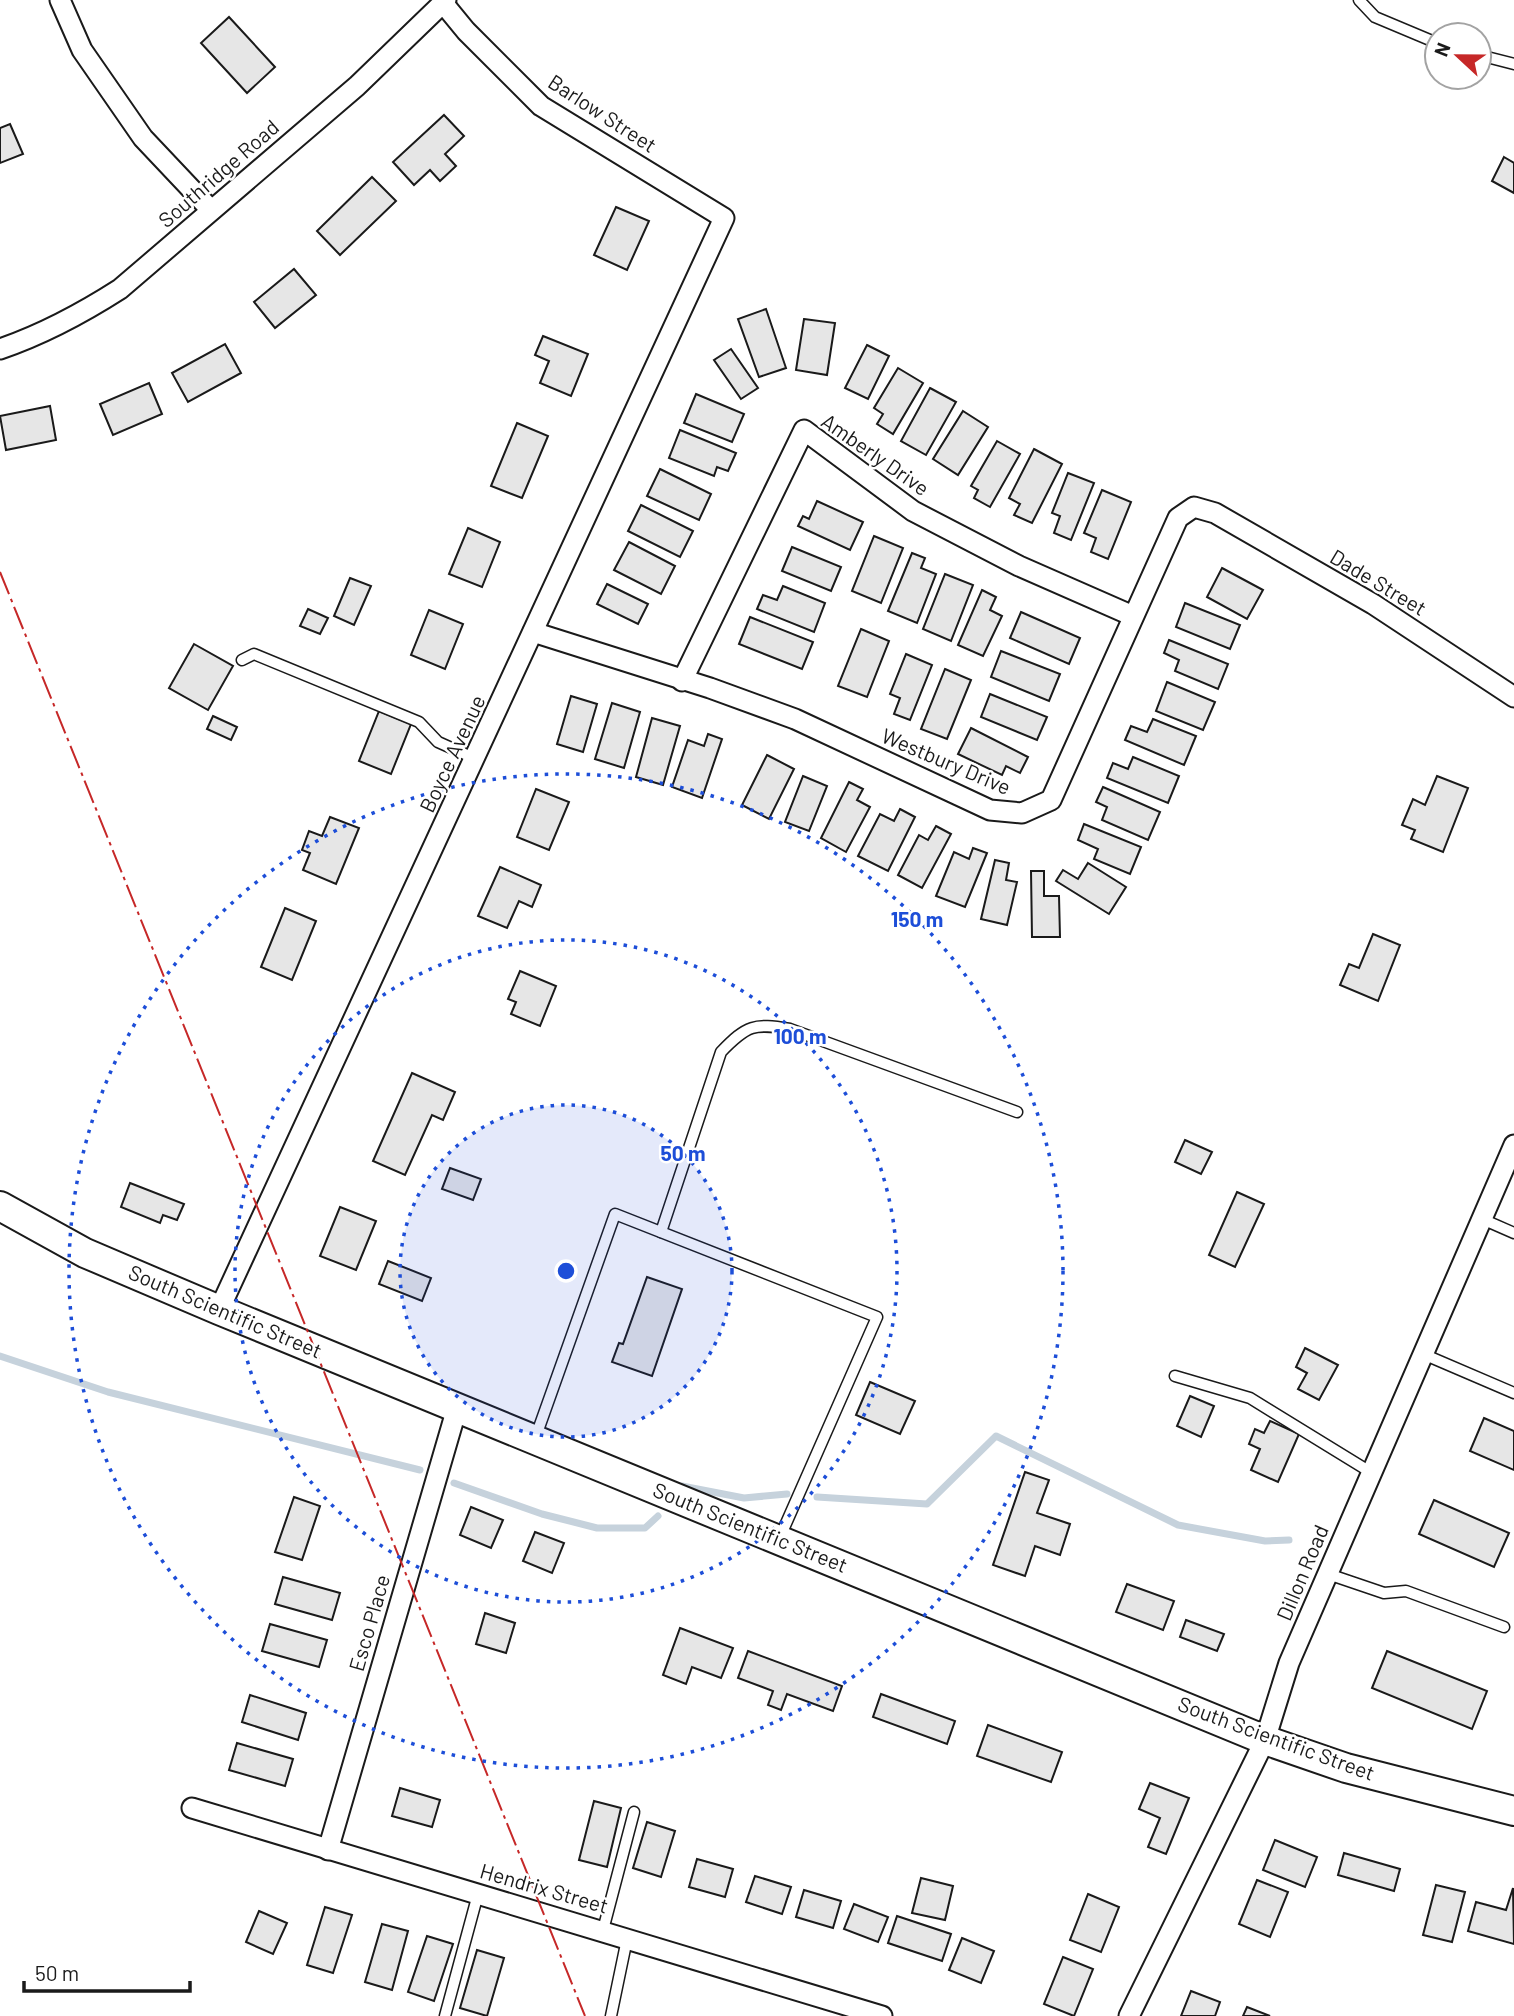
<svg xmlns="http://www.w3.org/2000/svg" width="1514" height="2016" font-family="Barlow,sans-serif">
  <style>
    .lines { fill: none; stroke-linecap: round; stroke-linejoin: round }
    .stream { stroke: #c6d2dc; stroke-width: 7 }
    .building { fill: #e6e6e6; stroke: #1a1a1a; stroke-width: 2 }
    .lane-casing { stroke: #1a1a1a; stroke-width: 13 }
    .street-casing { stroke: #1a1a1a; stroke-width: 23 }
    .secondary-casing { stroke: #1a1a1a; stroke-width: 32 }
    .lane { stroke: #fff; stroke-width: 10 }
    .street { stroke: #fff; stroke-width: 19 }
    .secondary { stroke: #fff; stroke-width: 28 }
    .power { stroke: #c62828; stroke-width: 2; stroke-dasharray: 24 5 3.5 5; stroke-linecap: butt }
    .ring { fill: none; stroke: #1d4ed8; stroke-width: 3.5; stroke-dasharray: 3.5 7 }
    .labels { text-anchor: middle; stroke-width: 5; stroke-linejoin: round; paint-order: stroke }
    .street-label { font-size: 21px; fill: #1a1a1a; stroke: #fff }
    .centre { fill: #1d4ed8; stroke: #fff; stroke-width: 3.5 }
    .ring-label { font-size: 21px; text-anchor: middle; font-weight: bold; fill: #1d4ed8; stroke: #fff; stroke-width: 5; stroke-linejoin: round; paint-order: stroke }
  </style>
  <rect width="100%" height="100%" fill="#fff"/>
  <g class="lines">
    <g class="stream">
      <path d="M0,1356l108,36 312,78"/>
      <path d="M454,1483l88,31 55,14h48l13,-12"/>
      <path d="M682,1486l62,12 43,-4"/>
      <path d="M817,1497l110,7 69,-68 182,89 87,16 24,-1"/>
    </g>
  </g>
  <g class="building">
    <path d="M229,17l46,50 -28,26 -46,-50z"/>
    <path d="M444,115l20,21 -19,18 11,12 -16,15 -10,-11 -16,15 -21,-23z"/>
    <path d="M10,124l13,30 -23,9v-35z"/>
    <path d="M1504,157l10,6v30l-22,-12z"/>
    <path d="M372,177l24,24 -56,54 -23,-24z"/>
    <path d="M616,207l33,14 -22,49 -33,-15z"/>
    <path d="M294,269l22,26 -41,33 -21,-26z"/>
    <path d="M766,309l20,59 -27,9 -21,-58z"/>
    <path d="M804,319l31,4 -8,52 -31,-5z"/>
    <path d="M543,336l45,18 -17,42 -31,-13 9,-22 -14,-6z"/>
    <path d="M225,344l16,29 -53,29 -16,-29z"/>
    <path d="M867,345l22,11 -21,43 -23,-11z"/>
    <path d="M731,349l27,39 -17,11 -27,-39z"/>
    <path d="M898,368l25,15 -30,51 -16,-10 6,-10 -9,-6z"/>
    <path d="M149,383l13,31 -49,21 -13,-31z"/>
    <path d="M930,388l26,14 -30,53 -25,-14z"/>
    <path d="M696,394l48,20 -12,28 -48,-19z"/>
    <path d="M50,406l6,34 -50,10 -6,-34z"/>
    <path d="M963,411l25,16 -30,48 -25,-16z"/>
    <path d="M517,423l31,13 -26,62 -31,-12z"/>
    <path d="M680,430l56,23 -8,18 -11,-4 -3,9 -45,-18z"/>
    <path d="M997,441l23,13 -30,53 -16,-9 4,-8 -7,-4z"/>
    <path d="M1034,449l28,15 -30,59 -18,-8 6,-11 -11,-6z"/>
    <path d="M660,469l51,25 -12,26 -52,-24z"/>
    <path d="M1068,473l26,10 -23,57 -17,-7 6,-17 -8,-3z"/>
    <path d="M1102,490l29,12 -23,57 -17,-7 5,-14 -12,-5z"/>
    <path d="M817,501l46,21 -13,28 -52,-24 5,-10 6,3z"/>
    <path d="M641,505l52,26 -13,26 -52,-26z"/>
    <path d="M468,528l32,14 -18,45 -33,-13z"/>
    <path d="M874,536l29,12 -22,55 -29,-12z"/>
    <path d="M629,542l46,24 -14,28 -47,-24z"/>
    <path d="M792,547l49,20 -10,24 -49,-20z"/>
    <path d="M912,553l13,5 -4,10 15,6 -19,49 -29,-12z"/>
    <path d="M1222,568l41,22 -16,29 -40,-22z"/>
    <path d="M945,574l28,11 -22,56 -28,-12z"/>
    <path d="M350,578l21,8 -17,39 -20,-9z"/>
    <path d="M607,584l41,20 -10,20 -41,-20z"/>
    <path d="M783,586l42,17 -11,29 -57,-23 6,-14 14,5z"/>
    <path d="M982,590l14,7 -6,13 12,6 -19,40 -25,-11z"/>
    <path d="M1185,603l55,22 -10,24 -54,-22z"/>
    <path d="M308,609l20,9 -8,16 -20,-8z"/>
    <path d="M429,610l34,14 -18,45 -34,-14z"/>
    <path d="M1021,612l59,26 -11,26 -59,-26z"/>
    <path d="M750,617l63,25 -11,27 -63,-25z"/>
    <path d="M861,629l28,12 -22,56 -29,-11z"/>
    <path d="M1169,640l59,24 -10,25 -43,-18 4,-11 -15,-7z"/>
    <path d="M194,644l39,22 -25,44 -39,-22z"/>
    <path d="M1001,651l59,23 -11,27 -58,-24z"/>
    <path d="M906,654l26,11 -22,55 -16,-6 6,-16 -10,-4z"/>
    <path d="M945,669l26,11 -24,59 -26,-10z"/>
    <path d="M1167,682l48,20 -12,28 -47,-19z"/>
    <path d="M990,694l57,23 -10,23 -56,-23z"/>
    <path d="M571,696l26,8 -14,48 -26,-8z"/>
    <path d="M612,703l28,9 -16,56 -29,-9z"/>
    <path d="M379,711l32,13 -20,50 -32,-13z"/>
    <path d="M213,716l24,11 -6,13 -24,-11z"/>
    <path d="M652,718l28,8 -17,59 -27,-8z"/>
    <path d="M1153,719l43,17 -12,29 -59,-25 6,-14 16,6z"/>
    <path d="M971,728l57,29 -8,16 -14,-7 -4,9 -44,-21z"/>
    <path d="M708,734l14,5 -20,59 -30,-11 16,-47 16,6z"/>
    <path d="M767,755l27,14 -25,50 -27,-14z"/>
    <path d="M1133,757l46,19 -11,27 -61,-25 6,-15 15,6z"/>
    <path d="M803,776l24,10 -18,45 -24,-9z"/>
    <path d="M1437,776l31,12 -25,64 -32,-13 4,-9 -13,-5 11,-26 12,6z"/>
    <path d="M849,782l14,7 -6,11 13,7 -24,45 -25,-14z"/>
    <path d="M1103,787l57,25 -12,28 -46,-20 5,-13 -11,-5z"/>
    <path d="M536,789l33,13 -20,48 -32,-13z"/>
    <path d="M900,809l15,8 -27,54 -30,-15 22,-42 14,7z"/>
    <path d="M330,817l29,11 -23,56 -33,-14 7,-17 -8,-3 7,-19 13,5z"/>
    <path d="M1084,824l57,23 -11,27 -36,-15 4,-10 -20,-9z"/>
    <path d="M936,826l15,8 -29,54 -24,-13 21,-40 9,5z"/>
    <path d="M973,848l14,5 -22,54 -29,-11 18,-44 15,7z"/>
    <path d="M995,860l14,3 -3,17 11,2 -10,43 -26,-6z"/>
    <path d="M1088,863l38,24 -17,27 -53,-33 7,-11 15,9z"/>
    <path d="M500,867l41,18 -9,22 -13,-6 -12,27 -29,-12z"/>
    <path d="M1031,871h13v25h15l1,41h-28z"/>
    <path d="M285,908l31,13 -24,59 -31,-13z"/>
    <path d="M1373,934l27,11 -22,56 -38,-16 9,-21 10,4z"/>
    <path d="M520,971l36,15 -16,40 -29,-12 5,-12 -8,-3z"/>
    <path d="M412,1073l43,19 -12,28 -11,-5 -27,60 -32,-14z"/>
    <path d="M1185,1140l27,12 -11,22 -26,-12z"/>
    <path d="M450,1168l31,11 -8,21 -31,-11z"/>
    <path d="M130,1183l54,21 -7,16 -14,-5 -3,8 -39,-16z"/>
    <path d="M1237,1192l27,12 -29,63 -26,-12z"/>
    <path d="M340,1207l36,14 -20,49 -36,-14z"/>
    <path d="M388,1261l43,17 -9,23 -43,-17z"/>
    <path d="M647,1277l35,12 -30,87 -40,-14 7,-19 4,1z"/>
    <path d="M1305,1348l33,17 -19,35 -21,-11 9,-16 -11,-6z"/>
    <path d="M870,1382l45,19 -15,33 -44,-19z"/>
    <path d="M1190,1396l24,10 -13,31 -24,-11z"/>
    <path d="M1484,1418l30,13v39l-44,-19z"/>
    <path d="M1270,1421l29,13 -21,48 -27,-12 9,-21 -11,-5 6,-15 9,4z"/>
    <path d="M1025,1472l24,8 -12,33 33,11 -10,31 -25,-9 -10,30 -32,-11z"/>
    <path d="M294,1497l26,9 -18,54 -27,-8z"/>
    <path d="M1434,1500l75,33 -15,34 -75,-33z"/>
    <path d="M471,1507l32,13 -12,28 -31,-13z"/>
    <path d="M535,1532l29,11 -12,30 -29,-12z"/>
    <path d="M283,1577l57,16 -8,27 -57,-16z"/>
    <path d="M1127,1584l47,17 -11,29 -47,-18z"/>
    <path d="M485,1613l30,10 -9,30 -30,-9z"/>
    <path d="M1186,1620l38,14 -7,17 -37,-14z"/>
    <path d="M270,1624l57,16 -8,27 -57,-16z"/>
    <path d="M680,1628l53,20 -12,30 -29,-11 -6,17 -23,-9z"/>
    <path d="M748,1651l94,35 -9,25 -46,-17 -6,16 -13,-5 5,-14 -35,-13z"/>
    <path d="M1387,1651l100,40 -15,38 -100,-41z"/>
    <path d="M881,1694l74,27 -8,23 -74,-27z"/>
    <path d="M250,1695l56,18 -8,27 -56,-18z"/>
    <path d="M988,1725l74,27 -11,30 -74,-26z"/>
    <path d="M237,1743l56,16 -8,27 -56,-16z"/>
    <path d="M1150,1783l39,15 -23,56 -18,-7 12,-29 -21,-9z"/>
    <path d="M400,1788l40,12 -8,27 -40,-11z"/>
    <path d="M594,1801l27,7 -14,59 -28,-7z"/>
    <path d="M647,1822l28,9 -14,46 -28,-9z"/>
    <path d="M1275,1840l42,17 -12,30 -42,-17z"/>
    <path d="M1344,1853l56,16 -6,22 -56,-16z"/>
    <path d="M697,1859l36,10 -8,28 -36,-10z"/>
    <path d="M755,1876l36,11 -9,27 -36,-12z"/>
    <path d="M921,1878l32,8 -8,34 -33,-7z"/>
    <path d="M1257,1880l31,12 -18,45 -31,-13z"/>
    <path d="M1436,1885l29,7 -13,50 -29,-7z"/>
    <path d="M1513,1888l1,56 -46,-13 8,-29 30,8z"/>
    <path d="M804,1890l37,11 -8,27 -37,-11z"/>
    <path d="M1088,1894l31,13 -18,45 -31,-12z"/>
    <path d="M854,1904l34,13 -10,25 -34,-13z"/>
    <path d="M325,1907l27,8 -19,58 -26,-8z"/>
    <path d="M259,1911l28,12 -14,31 -27,-12z"/>
    <path d="M897,1916l54,18 -9,27 -54,-18z"/>
    <path d="M382,1924l26,7 -16,59 -27,-8z"/>
    <path d="M427,1936l26,8 -19,57 -26,-9z"/>
    <path d="M962,1938l32,13 -13,32 -32,-13z"/>
    <path d="M477,1950l27,8 -17,58 -27,-8z"/>
    <path d="M1063,1957l30,12 -19,47 -30,-12z"/>
    <path d="M1191,1991l29,11 -5,14h-34z"/>
    <path d="M1247,2007l23,9h-27z"/>
  </g>
  <g class="lines">
    <g class="lane-casing">
      <g id="lane">
        <path d="M1359,0l16,17 62,26"/>
        <path d="M1479,55l35,9"/>
        <path d="M242,660l12,-6 165,68 19,20 38,17"/>
        <path d="M1482,1219l32,14"/>
        <path d="M661,1232l60,-180c26,-27 33,-29 69,-23l227,83"/>
        <path d="M1423,1354l91,39"/>
        <path d="M1175,1376l75,22 122,75"/>
        <path d="M536,1436l79,-222 262,103 -97,220"/>
        <path d="M1328,1574l56,19 22,-2 98,36"/>
        <path d="M603,1930l31,-118"/>
        <path d="M445,2016l33,-122"/>
        <path d="M611,2016l16,-77"/>
      </g>
    </g>
    <g class="street-casing">
      <g id="street">
        <path d="M60,0l22,50 61,88 68,72"/>
        <path d="M0,349c44,-15 81,-35 120,-60l237,-203 89,-86"/>
        <path d="M533,632l177,56 85,31 195,91 32,3 29,-13 127,-282 16,-11 21,6 158,91 141,93"/>
        <path d="M682,681l122,-251 109,81 106,55 114,50"/>
        <path d="M219,1310l505,-1092 -183,-112 -75,-75 -23,-28"/>
        <path d="M192,1808l690,208"/>
        <path d="M328,1850l129,-442"/>
        <path d="M1129,2016l136,-276 24,-77 225,-518"/>
      </g>
    </g>
    <g class="secondary-casing">
      <path id="secondary" d="M0,1206l85,47 134,57 1046,430 81,28 168,43"/>
    </g>
    <use href="#lane" class="lane"/>
    <use href="#street" class="street"/>
    <use href="#secondary" class="secondary"/>
    <path class="power" d="M0,572l585,1444"/>
  </g>
  <circle cx="566" cy="1271" r="166" fill="#1d4ed8" fill-opacity=".12"/>
  <g class="ring">
    <circle cx="566" cy="1271" r="166"/>
    <circle cx="566" cy="1271" r="331"/>
    <circle cx="566" cy="1271" r="497"/>
  </g>
  <g class="labels">
    <g class="street-label">
      <text transform="translate(602 114) rotate(33)" y="7">Barlow Street</text>
      <text transform="translate(219 174) rotate(-41)" y="7">Southridge Road</text>
      <text transform="translate(875 455) rotate(35)" y="7">Amberly Drive</text>
      <text transform="translate(1378 583) rotate(31)" y="7">Dade Street</text>
      <text transform="translate(453 754) rotate(-65)" y="7">Boyce Avenue</text>
      <text transform="translate(946 762) rotate(23)" y="7">Westbury Drive</text>
      <text transform="translate(225 1312) rotate(23)" y="7">South Scientific Street</text>
      <text transform="translate(750 1528) rotate(22)" y="7">South Scientific Street</text>
      <text transform="translate(1303 1573) rotate(-67)" y="7">Dillon Road</text>
      <text transform="translate(370 1623) rotate(-74)" y="7">Esco Place</text>
      <text transform="translate(1276 1739) rotate(20)" y="7">South Scientific Street</text>
      <text transform="translate(544 1889) rotate(16)" y="7">Hendrix Street</text>
    </g>
  </g>
  <circle cx="566" cy="1271" r="10" class="centre"/>
  <g class="ring-label">
    <text x="917" y="927">150 m</text>
    <text x="800" y="1044">100 m</text>
    <text x="683" y="1161">50 m</text>
  </g>
  <g transform="translate(1458 56) rotate(292)"><circle r="33" fill="#ffffff" stroke="#a3a3a3" stroke-width="2"/>
  <path d="M0-5L12 26L0 18L-12 26Z" fill="#c62828"/>
  <text y="-10" font-size="19" font-weight="bold" text-anchor="middle" fill="#1a1a1a">N</text>
  </g>
  <path d="M24 1981v10h166v-10" fill="none" stroke="#1a1a1a" stroke-width="3.5"/>
  <text x="35" y="1981" font-size="21" fill="#1a1a1a" stroke="#ffffff" stroke-width="5" paint-order="stroke">50 m</text>
</svg>
